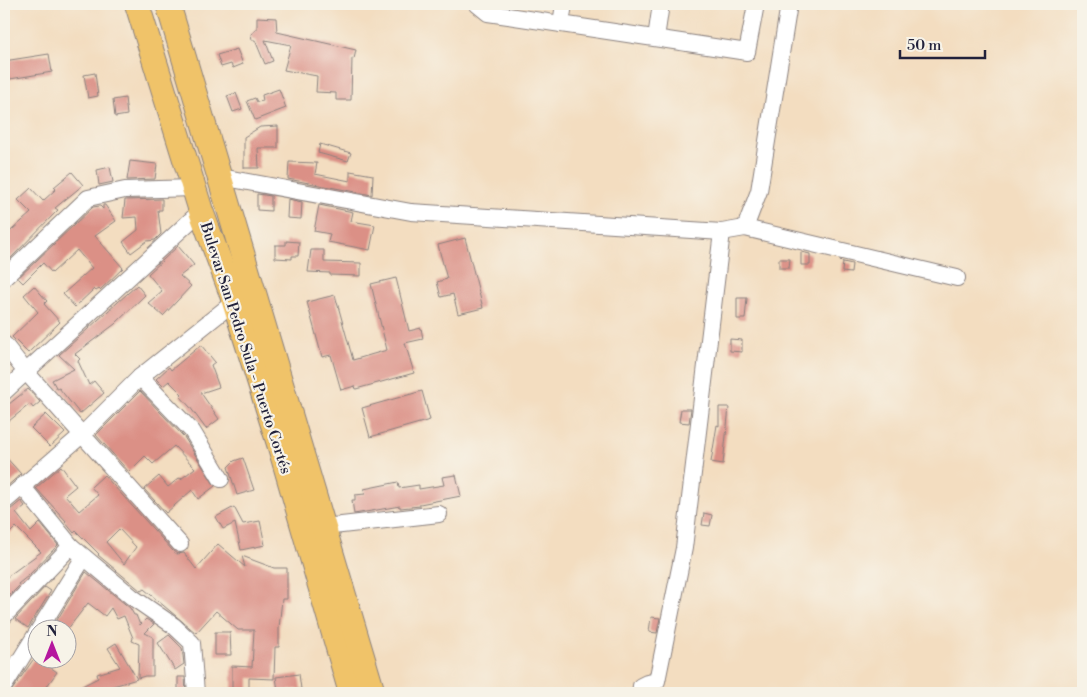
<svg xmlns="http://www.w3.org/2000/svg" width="1087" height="697" font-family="'Libre Bodoni',serif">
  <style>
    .building { fill: #db9086; fill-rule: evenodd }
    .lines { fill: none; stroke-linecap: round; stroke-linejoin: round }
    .minor-casing { stroke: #8a807e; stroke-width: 18 }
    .highway-casing { stroke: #8a807e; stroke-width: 26 }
    .minor { stroke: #fff; stroke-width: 16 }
    .highway { stroke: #f0c369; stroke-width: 24 }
    .labels { text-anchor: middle; stroke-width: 4.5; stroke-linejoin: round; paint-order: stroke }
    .street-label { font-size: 15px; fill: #22223b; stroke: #f7f3e8 }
  </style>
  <rect width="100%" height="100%" fill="#f7f3e8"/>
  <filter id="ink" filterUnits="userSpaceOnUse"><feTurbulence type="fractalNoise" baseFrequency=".02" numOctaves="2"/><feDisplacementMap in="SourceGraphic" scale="10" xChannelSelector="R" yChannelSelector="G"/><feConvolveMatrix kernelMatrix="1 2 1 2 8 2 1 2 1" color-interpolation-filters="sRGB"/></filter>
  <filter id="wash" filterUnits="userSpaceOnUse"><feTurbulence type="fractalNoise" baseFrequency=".0096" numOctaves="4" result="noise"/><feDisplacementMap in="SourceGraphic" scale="20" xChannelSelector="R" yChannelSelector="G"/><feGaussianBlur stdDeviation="1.12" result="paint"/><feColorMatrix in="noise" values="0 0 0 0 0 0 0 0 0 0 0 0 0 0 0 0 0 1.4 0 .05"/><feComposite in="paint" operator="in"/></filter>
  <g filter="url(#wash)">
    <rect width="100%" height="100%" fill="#f3ddc0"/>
    <g id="blocks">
      <g class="building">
        <path d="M257,17l19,1 1,14 79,18 -2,9 -2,-1 -1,42h-15v-7l-20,-1 1,-16 -33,-6 7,-25 -26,-5 8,21 -8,3 -10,-24h-3l-1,-6 6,-5z"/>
        <path d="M237,49l6,15 -10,4 -2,-4 -10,3 -4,-12z"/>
        <path d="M49,54l3,18 -48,8v-19z"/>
        <path d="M95,73l3,23 -10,2 -4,-23z"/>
        <path d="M279,89l7,19 -31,12 -8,-19 8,-3 2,4 6,-1 -1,-6z"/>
        <path d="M236,93l6,16 -9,3 -6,-16z"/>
        <path d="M125,98l2,17 -12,2 -2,-17z"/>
        <path d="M278,126v22h-20l1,20h-15v-31l16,-10z"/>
        <path d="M320,144l31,9 -3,8 -30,-8z"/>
        <path d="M130,161l27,3 -2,15 -28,1z"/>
        <path d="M289,162l28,1 -2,11 35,7v-10l23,4 -1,20 -84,-16z"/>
        <path d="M110,167l3,15 -14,3 -2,-15z"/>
        <path d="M72,172l11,13 -28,23 3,2 -51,52 -3,-4v-21l27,-24 -13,-13 13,-12 12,13 13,-12 -2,-2z"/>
        <path d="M257,194l14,2v15l-14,-1z"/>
        <path d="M162,199v11h-4l3,24 -6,6 -8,1 -16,12 -8,-11 15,-12 -1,-13 -14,1 2,-18z"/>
        <path d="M288,199l14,3 -1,17 -14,-1z"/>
        <path d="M103,205h2l11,16 -21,15 28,32 -23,22 -1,-1 -3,2 -2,-2 -19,18 -12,-13 29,-26 -15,-18 -25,23 -9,-10 -20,20 -5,-5 75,-71 7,-1 3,3z"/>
        <path d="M319,205l34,7 -2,9 24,4 -5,25 -42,-8 2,-8 -16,-3z"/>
        <path d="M465,238l18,70 -25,6 -5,-20 -12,3 -4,-15 10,-3 -9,-34z"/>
        <path d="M286,241l13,1 -1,14h-6v3l-17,-1v-13h11z"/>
        <path d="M178,246l16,19 -14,11 11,10 -28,30 -15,-13 14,-12 -14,-17z"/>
        <path d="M311,250h13v12l37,1v13l-31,-1v-2l-22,-1z"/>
        <path d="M801,252l9,2v11h-9z"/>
        <path d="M779,259h11l-1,9h-10z"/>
        <path d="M839,261l13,3 -1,9 -9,-1 1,-10z"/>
        <path d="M396,278l13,53 12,-3 2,11 -18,4 9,30 -58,16 -1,-3 -14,4 -10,-35 -9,2 -15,-55 28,-7 18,65 34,-10 -16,-66z"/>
        <path d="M137,285l8,10 -30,29 -40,30 5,5 -2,2 11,24 5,-4 10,12 -24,21 -21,-26 -2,1 -5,-9 22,-11 -15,-14z"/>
        <path d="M34,286l13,15 -3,3 16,18 -32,31 -16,-16 26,-25 -14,-17z"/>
        <path d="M737,298h10l-2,21h-8z"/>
        <path d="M730,339l12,1v12l-12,-1z"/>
        <path d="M201,345l14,17 -4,3 8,22 -18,6 18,26 -13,10 -16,-22 -10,-11 2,-2 -13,-13 -6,5 -7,-7 13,-12 2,3z"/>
        <path d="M28,389l12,13 -7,6 -3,-4 -26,21v-17z"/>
        <path d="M140,391l44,46 31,49 -17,13 -6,-9 -26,23 -22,-24 15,-13 9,11 11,-9 2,1 14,-11 -21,-22 -21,18 -8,-8 -16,16 -33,-37z"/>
        <path d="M422,391l8,29 -60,17 -8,-29z"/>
        <path d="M719,407h10l-6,57 -12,-2 6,-37 2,1z"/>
        <path d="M681,409h10l-2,14 -10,-1z"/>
        <path d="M46,414l19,19 -15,14 -19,-19z"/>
        <path d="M4,455l17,19 -17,15z"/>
        <path d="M243,458l11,32 -17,5 -9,-28 6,-6z"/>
        <path d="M61,466l15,20 -11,9 14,16 19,-16 -7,-8 13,-12 69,76 4,3 7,-1 12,16 22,-25 27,23 -3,-11 32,12h13v31h-5l-3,29v19h-4l-1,32 -25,-1v15h-17v-27l20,1 2,-37h-16l-22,-19 -20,22 -52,-44 -3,2 -43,-36 1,-1 -23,-23 -2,2 -9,-11 1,-1 -30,-33zM119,529l17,18 -12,17 -18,-22z"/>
        <path d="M456,475l5,21 -41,8v2l-20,2v-2l-46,8 -2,-14h3v-5l10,-1 -1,-5 34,-7 1,6 20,-3v4l25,-4 -2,-8z"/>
        <path d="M21,501l4,5 -9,7 15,19 9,-9 18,22 -30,31 -10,8 1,2 -11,11 -4,-5v-13l37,-27 -25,-25 -12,12v-27l6,-2z"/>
        <path d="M234,507l9,17 17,-3 5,24 -24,5 -6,-27 -12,6 -7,-12z"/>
        <path d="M704,513l8,2 -2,11 -8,-1z"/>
        <path d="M86,572l44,36 4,7h2l4,10 6,-6 8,5 -9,9 8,4v39h-8l-7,2 1,-34 -7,-3 1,-3 -9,-22 -7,3 -6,-11 -6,8 -17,-13 -21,27h-16z"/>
        <path d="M45,587l6,4 -23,37 -13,-9z"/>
        <path d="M651,617l9,1 -3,15 -8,-1z"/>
        <path d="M215,632h15l1,23h-16z"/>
        <path d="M169,635l13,13 2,16 -9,6 -17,-27z"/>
        <path d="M116,643l21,36 -41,12 1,2h-29l30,-15 -1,-4 23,-7 -12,-19z"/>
        <path d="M33,660h17l-3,5 10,7 -15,21h-32z"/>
        <path d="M299,674l2,15 -23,2 -2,-14z"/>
        <path d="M178,677h7l1,16h-8z"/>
      </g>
    </g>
  </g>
  <g filter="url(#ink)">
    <use href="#blocks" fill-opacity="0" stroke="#8a807e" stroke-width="1"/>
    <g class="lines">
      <g class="minor-casing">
        <g id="minor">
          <path d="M477,4l11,9 259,39 9,-48"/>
          <path d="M561,24l3,-20"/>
          <path d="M656,38l5,-34"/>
          <path d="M221,177l190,35 311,20 23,-4 14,-37 30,-187"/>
          <path d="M745,228l212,50"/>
          <path d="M4,278l84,-80 37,-8 69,-2"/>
          <path d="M4,344l22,28 154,172"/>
          <path d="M140,377l52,54 29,48"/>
          <path d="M4,392l197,-181"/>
          <path d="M22,486l49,60 61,51 42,29 18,17 4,50"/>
          <path d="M4,502l79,-68 57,-57 94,-75"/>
          <path d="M324,527l115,-13"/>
          <path d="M4,616l67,-70"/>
          <path d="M4,686l80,-129"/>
          <path d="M640,693l1,-7 6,-3 10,-2 27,-133 38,-316"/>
        </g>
      </g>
      <g class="highway-casing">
        <g id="highway">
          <path d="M137,4l64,207 30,81 49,155 71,246"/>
          <path d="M168,4l205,689"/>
        </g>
      </g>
      <use href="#minor" class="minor"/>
      <use href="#highway" class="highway"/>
    </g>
  </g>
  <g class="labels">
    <g class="street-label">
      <text transform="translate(246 348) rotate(72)" y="5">Bulevar San Pedro Sula - Puerto Cortés</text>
    </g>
  </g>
  <rect width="1087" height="697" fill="none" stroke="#f7f3e8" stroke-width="20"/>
  <g transform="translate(52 644)"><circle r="24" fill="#f7f3e8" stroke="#a29fa3"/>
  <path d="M0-4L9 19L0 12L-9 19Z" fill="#b5179e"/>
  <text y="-8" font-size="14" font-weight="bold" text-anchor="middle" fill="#22223b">N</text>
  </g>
  <path d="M900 50v8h85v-8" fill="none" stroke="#22223b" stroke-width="2.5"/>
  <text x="907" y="50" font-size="15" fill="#22223b" stroke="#f7f3e8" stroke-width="4" paint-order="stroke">50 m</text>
</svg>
